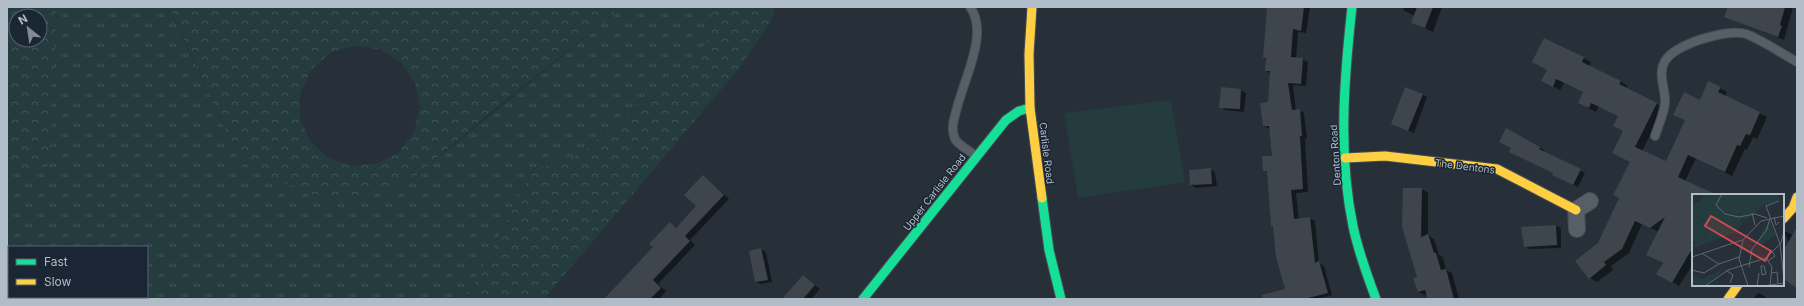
<svg xmlns="http://www.w3.org/2000/svg" width="1804" height="306" font-family="Inter,sans-serif">
  <style>
    .grass { fill: url(#grass-tufts) }
    .forest { fill: url(#forest-crowns); fill-rule: evenodd }
    .pitch { fill: #243c3e }
    .shadow { fill: #0007 }
    .building { fill: #3e454c }
    .lines { fill: none; stroke-linecap: round; stroke-linejoin: round }
    .lane-casing { stroke: #464c52; stroke-width: 10 }
    .street-casing { stroke: #464c52; stroke-width: 18 }
    .fast-casing { stroke: #464c52; stroke-width: 11 }
    .slow-casing { stroke: #464c52; stroke-width: 11 }
    .lane { stroke: #585e65; stroke-width: 8 }
    .street { stroke: #585e65; stroke-width: 16 }
    .fast { stroke: #16e098; stroke-width: 9 }
    .slow { stroke: #ffcf43; stroke-width: 9 }
    .labels { text-anchor: middle; stroke-width: 3; stroke-linejoin: round; paint-order: stroke }
    .street-label { font-size: 10px; fill: #b1bcc9; stroke: #1a2633 }
    .inset-road { fill: none; stroke: #5e6872; stroke-width: 1 }
    .view { fill: #cd4d50; fill-opacity: 0.15; stroke: #cd4d50; stroke-width: 2 }
    .inset-edge { fill: none; stroke: #b1bcc9; stroke-width: 2 }
  </style>
  <defs>
    <pattern id="grass-tufts" width="24" height="20" patternUnits="userSpaceOnUse"><rect width="24" height="20" fill="#243c3e"/><path d="M3 7l-1-3M5 7V3M7 7l1-3M15 17l-1-3M17 17v-4M19 17l1-3" fill="none" stroke="#415659"/></pattern>
    <pattern id="forest-crowns" width="20" height="18" patternUnits="userSpaceOnUse"><rect width="20" height="18" fill="#243c3e"/><path d="M2 6a3 3 0 1 1 6 0M12 15a3 3 0 1 1 6 0" fill="none" stroke="#415659"/></pattern>
  </defs>
  <rect width="100%" height="100%" fill="#273038"/>
  <path class="grass" d="M57,7h106l8,6 71,152 168,16 201,-165 8,-9h95l-8,37 -125,110 -48,16 -57,111 -14,18h-350l-1,-2h36v-50h-138v38h-2v-113l42,-7z"/>
  <g class="forest">
    <path d="M7,7h50l-8,159 -42,6zM16,16h24v24h-24z"/>
    <path d="M163,7h456l-8,9 -125,100 -76,65 -75,23 -93,-39 -70,-152zM354,46l25,3 22,13 14,21 5,24 -6,25 -15,20 -22,12 -25,2 -24,-8 -18,-17 -10,-23v-25l11,-23 19,-17z"/>
    <path d="M714,7h60l-3,14 -34,50 -193,228h-82l14,-18 57,-111 48,-16 125,-110z"/>
    <path d="M7,285h2v12h102l1,2h-105z"/>
  </g>
  <path class="pitch" d="M1171,100l14,82 -107,16 -14,-85z"/>
  <g class="shadow">
    <path d="M1268,7h42l-4,26 -8,-1 -2,26 6,1 6,3 -2,24 -13,-1 3,26 3,-1 5,3 3,25h-2l3,54 -12,1 3,27 10,-2 6,3 4,42 5,3 8,29 -14,4h-46l14,-9 -12,-63 -3,-1 -3,-54 -4,-2 9,-13 -3,-28 -6,-3 5,-23 2,-29 -5,-3 1,-12 -3,-1z"/>
    <path d="M1405,7h37l-9,25 -21,-10 3,-6 -12,-6z"/>
    <path d="M1728,7h65l-9,33 -59,-24z"/>
    <path d="M1545,39l39,19 7,4 -2,4 31,15 8,5 -2,2 38,20 -22,43 24,12 34,-62 20,-13 7,4 -2,5 42,20 -10,22 -4,-2 -6,13 -2,-1 -13,27 -36,-18 -11,23 30,14h-22v69l-14,22 -21,-12 6,-10 -17,-9 12,-23 -17,-8 -13,29 -18,13 2,4 -16,12 -7,-4 9,-34 21,-46 11,-36 -6,-31 -5,-15 -21,-10 -3,6 -10,-5 -2,-15 -20,-9 -4,7 -18,-9 6,-11z"/>
    <path d="M1221,88l20,2 5,3 -2,19 -19,-2 -5,-3z"/>
    <path d="M1422,94l5,3 -13,36 -22,-9z"/>
    <path d="M1506,130l38,20v2l41,21 -7,14 -20,-10 -4,-4 -42,-25z"/>
    <path d="M1210,169l5,3 2,14 -21,2 -5,-3z"/>
    <path d="M703,176l5,4 21,19 -39,41 5,5 -37,39 8,7 -7,8h-49l44,-52 16,-23 7,4 21,-22z"/>
    <path d="M1404,189h18l6,4v42l6,4 5,16 4,2 3,13 6,3 7,26h-30l-1,-5 -3,1 -7,-3v-14z"/>
    <path d="M1556,226l5,2v20l-31,1 -5,-3z"/>
    <path d="M1784,232h3l10,5v50l-14,-9v-25l6,-10z"/>
    <path d="M761,249l5,3 6,30 -11,2 -5,-2z"/>
    <path d="M803,276l17,13 -9,10h-27z"/>
    <path d="M1758,293l5,2 5,4h-15z"/>
  </g>
  <g class="building">
    <path d="M1267,7h37l-3,24 -8,-2 -2,28 12,1 -2,26 -13,-1 4,27 8,-1 2,27h-2l3,53 -12,1 3,29 16,-2 5,46 4,-2 9,32 -24,6h-41l-1,-4 23,-6 -9,-32 -3,-31 -2,1 -4,-56h-4l-1,-15h10l-3,-30h-6l-3,-23 8,-1 2,-31h-5l1,-13h-3z"/>
    <path d="M1417,7h16l-8,21 -14,-5z"/>
    <path d="M1728,7h57l-5,18 2,1 -4,11 -54,-20z"/>
    <path d="M1544,38l40,19 -2,5 39,19 -2,3 38,19 -22,44 31,14 19,-41 -12,-5 11,-23 16,8 8,-19 13,6 -3,5 42,20 -10,23 -4,-1 -6,12 -3,-1 -12,27 -37,-17 -10,22 39,18h-24v52l-21,36 -16,-9 7,-11 -17,-8 19,-38 -15,11 -15,-7 -13,28 -18,13 2,3 -17,14 -14,-18 23,-18 21,-45 -6,-3 17,-33 -18,-9 11,-22 -10,-5 5,-10 -27,-13 -2,5 -11,-5 5,-11 -27,-13 -3,8 -12,-6 6,-11 -15,-8z"/>
    <path d="M1221,87l20,2 -1,20 -21,-1z"/>
    <path d="M1405,87l18,7 -15,37 -17,-7z"/>
    <path d="M1506,128l34,19 -1,2 42,20 -8,16 -21,-10 1,-2 -44,-21 2,-4 -12,-6z"/>
    <path d="M1211,168l1,16 -22,1 -1,-15z"/>
    <path d="M703,175l21,20 -39,41 5,5 -37,39 8,8 -11,11h-46l49,-52 -4,-3 21,-22 6,6 20,-22 -12,-11z"/>
    <path d="M1403,188h19l-1,49 7,-3 6,19h2l5,17 5,-1 8,30h-26l-3,-9 -7,2 -5,-14 4,-1 -15,-50z"/>
    <path d="M1556,225l1,20 -33,2 -3,-20z"/>
    <path d="M1797,227v61l-14,-9v-28z"/>
    <path d="M761,248l7,32 -13,2 -6,-31z"/>
    <path d="M803,275l12,10 -12,14h-21z"/>
  </g>
  <g class="lines">
    <g class="lane-casing">
      <g id="lane">
        <path d="M970,7c20,26 -8,76 -14,105 -3,10 -5,17 -1,27 3,6 15,12 21,17"/>
        <path d="M1655,136c3,-10 9,-22 10,-33 1,-13 -8,-29 0,-42 10,-17 63,-33 81,-27 14,5 37,20 51,28"/>
      </g>
    </g>
    <g class="street-casing">
      <path id="street" d="M1577,229l-1,-19 14,-9"/>
    </g>
    <g class="fast-casing">
      <g id="fast">
        <path d="M1352,7c-8,72 -14,148 1,219 5,25 14,49 23,73"/>
        <path d="M1042,198l7,52 12,49"/>
        <path d="M863,299l143,-179 13,-9 11,-3"/>
      </g>
    </g>
    <g class="slow-casing">
      <g id="slow">
        <path d="M1032,7l-3,47 1,54 12,90"/>
        <path d="M1345,158l40,-2 112,13 79,41"/>
        <path d="M1783,219l10,-11 4,-11"/>
        <path d="M1728,299l10,-14"/>
      </g>
    </g>
    <use href="#lane" class="lane"/>
    <use href="#street" class="street"/>
    <use href="#fast" class="fast"/>
    <use href="#slow" class="slow"/>
  </g>
  <g class="labels">
    <g class="street-label">
      <text transform="translate(1047 153) rotate(83)" y="4">Carlisle Road</text>
      <text transform="translate(1335 155) rotate(-94)" y="4">Denton Road</text>
      <text transform="translate(1465 166) rotate(7)" y="4">The Dentons</text>
      <text transform="translate(934 192) rotate(-52)" y="4">Upper Carlisle Road</text>
    </g>
  </g>
  <g transform="translate(1692 194)">
    <rect width="92" height="92" fill="#273038"/>
    <path d="M13,0h73l1,2 -1,5 -43,14 -8,-1 -6,-5 -2,-5 5,-5 -14,2 -4,6 -6,-2 -8,4v-5l8,-3zM4,18l7,10 10,-5 3,2v7l5,4 13,-3 12,-10 -8,12 -43,17 -3,-2 4,-1 -4,-4v-8l8,2 -2,2 4,4 6,-7 -1,-6 -8,-3 -7,2v-11z" fill="#243c3e"/>
    <path d="M27,2l5,2 -5,8 9,-3 2,1 -10,3 7,7 14,1 5,-6h9l11,-4 -22,16 1,-5 -11,11 -13,3 -5,-4v-6l-3,-3 -4,6 -5,-1 -7,-10 -5,2v-5l8,-4 6,2 4,-6zM7,29l10,5 -7,11 -3,-3 1,-3 -8,-2v-6zM44,34l2,1 -4,4 -37,14 -5,-2zM32,75l-18,16h-14v-9l10,3z" fill="#243c3e"/>
    <path d="M78,26l5,15 -14,11 -4,-5z" fill="#243c3e"/>
    <path class="inset-road" d="M30,0l-6,11 9,9 14,3 16,-3 12,4M87,7l-13,5 14,38M60,19l3,12M82,23l2,8 3,-3M88,50l4,35M11,60l16,10M0,63l50,-17M74,64l6,9 -2,19M76,67l7,-5 -3,-5M69,72h3l2,8 -4,1zM57,73l3,-18 14,-18 4,-12M0,76l12,3 15,-9 20,-7M35,77l6,4 -3,8M80,79l5,-1 1,11M13,92l23,-16 38,-12 15,-15 3,-12M56,92l-9,-27 4,-19 18,-19 23,-5M65,92l2,-13M70,92l22,-3"/>
    <path class="view" d="M19,22l60,35 -6,10 -60,-35z"/>
    <rect width="92" height="92" class="inset-edge"/>
  </g>
  <rect width="1804" height="306" fill="none" stroke="#b1bcc9" stroke-width="16"/>
  <rect x="8" y="246" width="140" height="52" fill="#1a2633" stroke="#56626f"/>
  <rect x="16" y="259" width="20" height="6" fill="#16e098" stroke="#56626f"/>
  <text x="44" y="266" font-size="12" fill="#b1bcc9">Fast</text>
  <rect x="16" y="279" width="20" height="6" fill="#ffcf43" stroke="#56626f"/>
  <text x="44" y="286" font-size="12" fill="#b1bcc9">Slow</text>
  <g transform="translate(28 28) rotate(330)"><circle r="19" fill="#1a2633" stroke="#56626f"/>
  <path d="M0-3L7 15L0 10L-7 15Z" fill="#818b96"/>
  <text y="-6" font-size="11" font-weight="bold" text-anchor="middle" fill="#b1bcc9">N</text>
  </g>
</svg>
